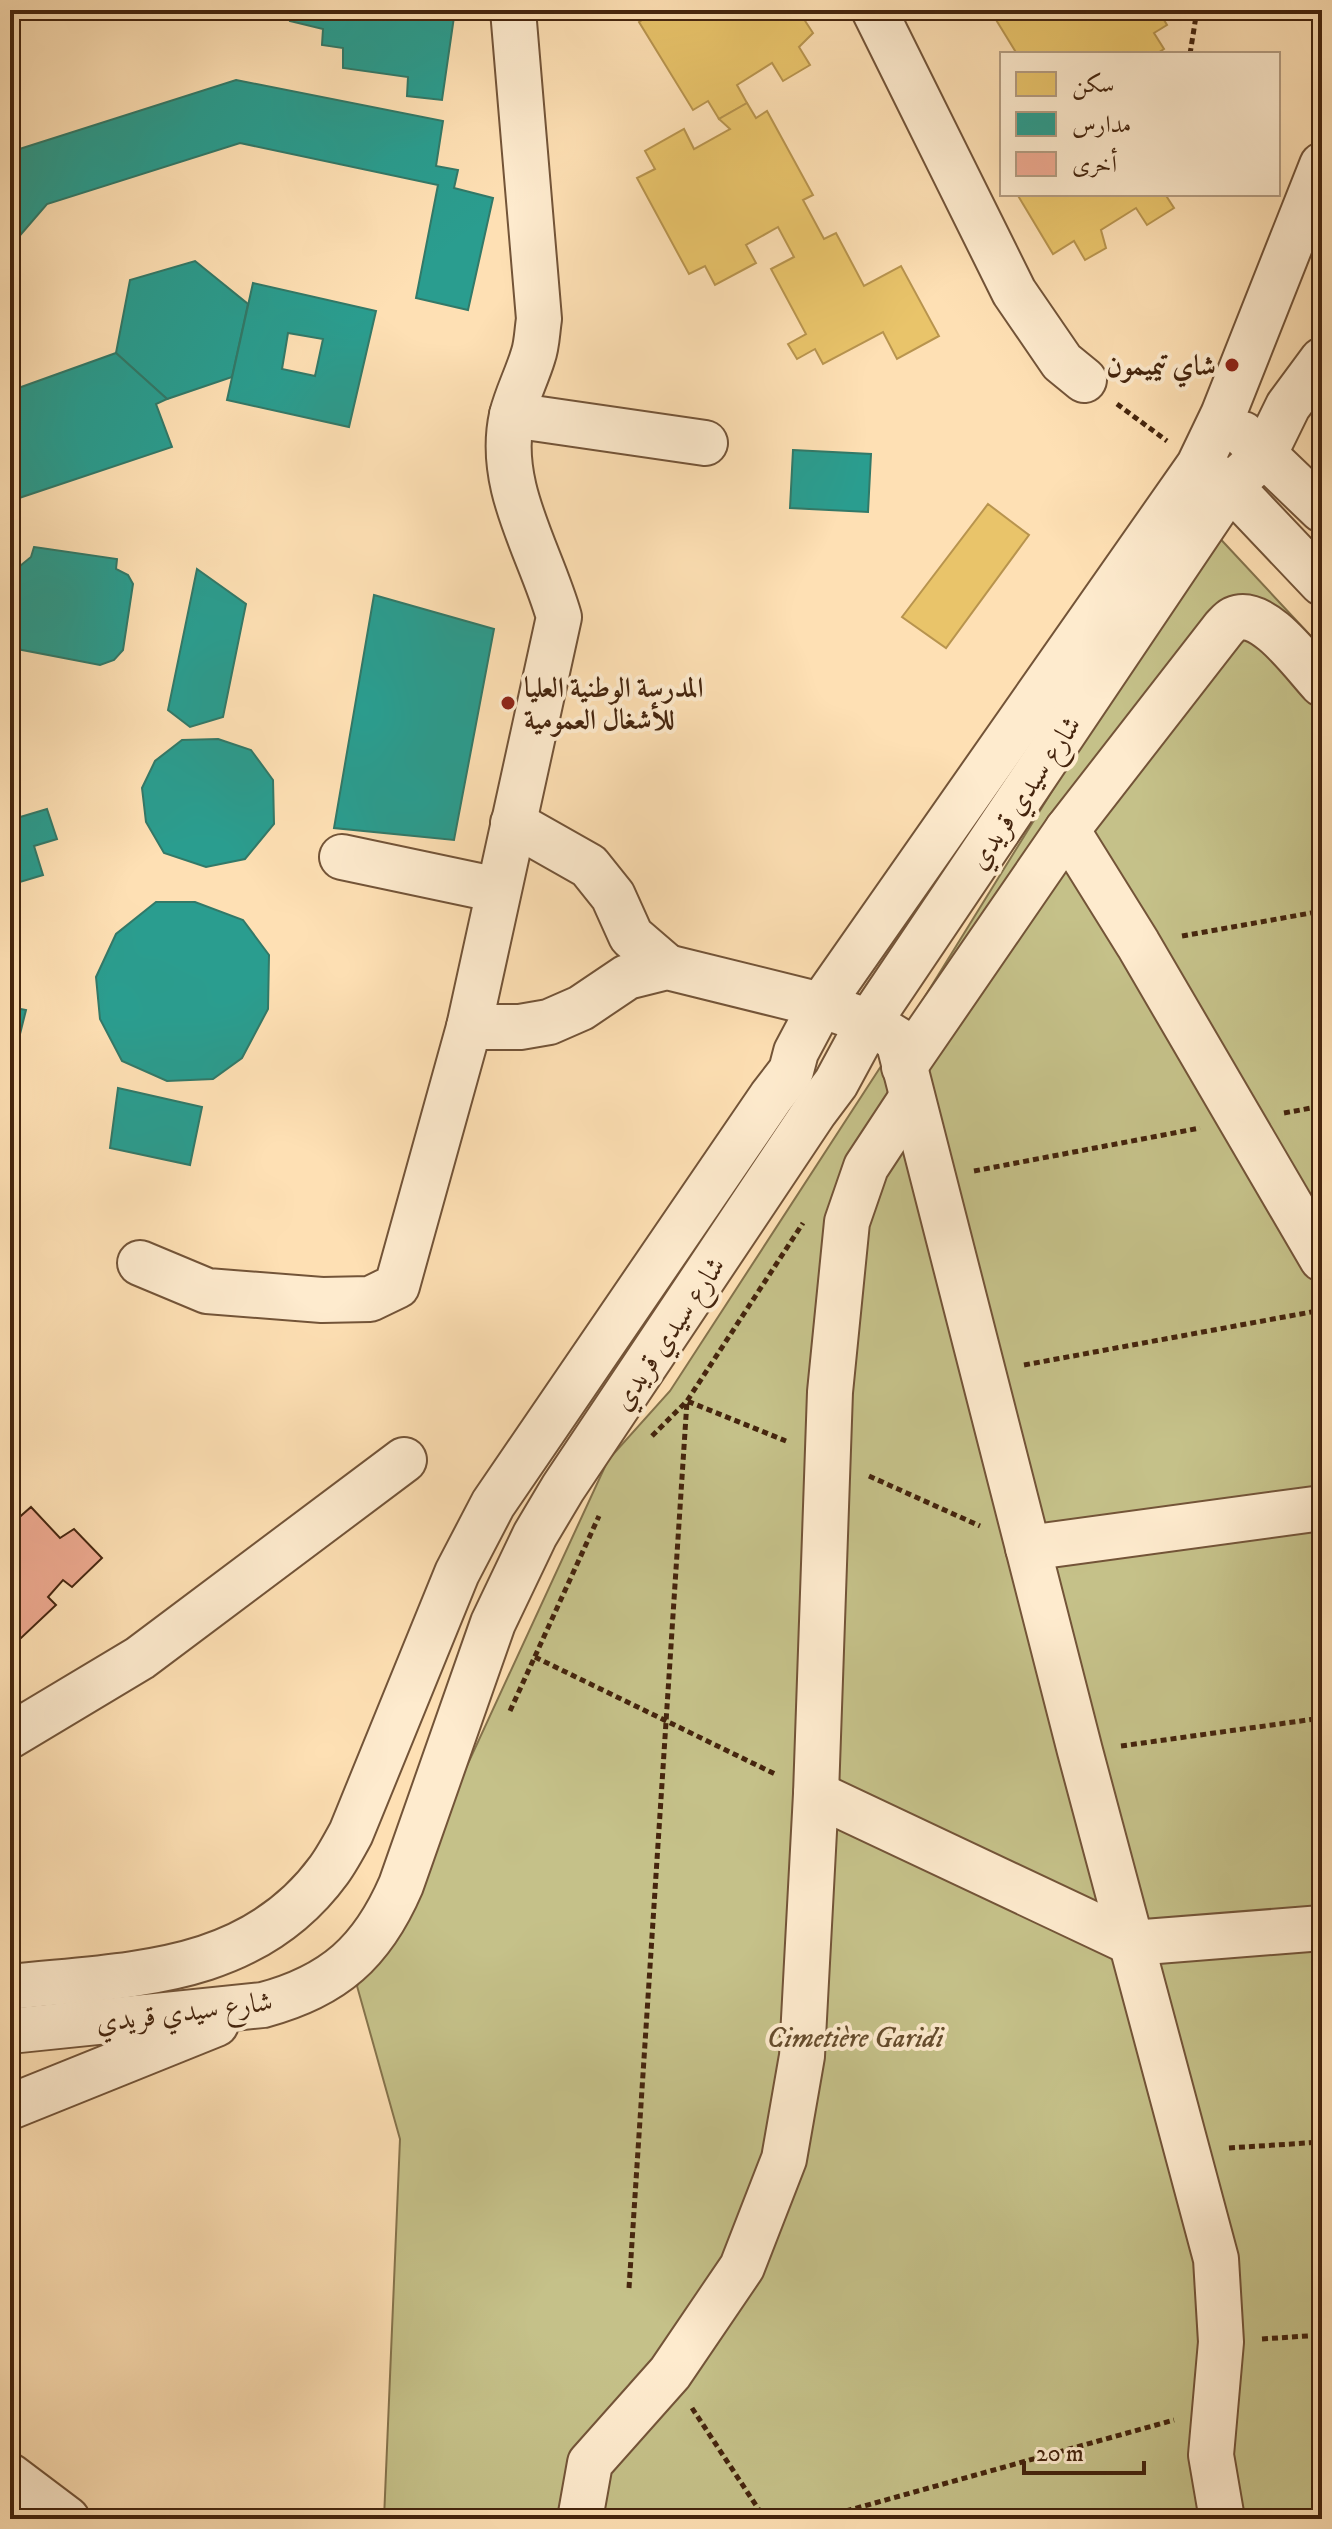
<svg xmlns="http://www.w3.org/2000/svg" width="1332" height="2529" font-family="'IM FELL DW Pica',Amiri,serif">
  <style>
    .green { fill: #c5c189; stroke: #85734c; stroke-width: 2 }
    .homes { fill: #e9c46a; stroke: #b8944e; stroke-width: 2 }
    .schools { fill: #2a9d8f; stroke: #327968; stroke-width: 2; fill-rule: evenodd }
    .building { fill: #efaa91; stroke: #45250e; stroke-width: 2 }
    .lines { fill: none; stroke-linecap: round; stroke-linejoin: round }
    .minor-casing { stroke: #735438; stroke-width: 48 }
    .path { stroke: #45250e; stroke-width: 5; stroke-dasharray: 6 4; stroke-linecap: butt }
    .minor { stroke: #feebce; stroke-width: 44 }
    .poi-dot { fill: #8f2418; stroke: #feebce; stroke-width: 3 }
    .labels { text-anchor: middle; stroke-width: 8; stroke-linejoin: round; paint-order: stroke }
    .poi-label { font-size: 28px; font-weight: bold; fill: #45250e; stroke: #feebce; text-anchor: end }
    .street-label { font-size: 28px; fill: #45250e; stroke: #feebce }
    .park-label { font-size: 28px; font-style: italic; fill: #654c2d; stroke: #feebce }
  </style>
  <rect width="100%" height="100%" fill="#fee0b4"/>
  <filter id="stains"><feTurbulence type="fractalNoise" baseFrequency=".0025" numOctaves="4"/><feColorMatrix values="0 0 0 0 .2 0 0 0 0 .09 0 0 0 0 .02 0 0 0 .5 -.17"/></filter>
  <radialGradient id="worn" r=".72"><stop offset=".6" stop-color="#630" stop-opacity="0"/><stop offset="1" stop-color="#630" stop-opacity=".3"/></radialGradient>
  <path class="green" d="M1213,531l109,117v1871h-938l16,-380 -43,-153 37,-62 214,-464 62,-69 228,-351z"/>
  <g class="homes">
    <path d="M654,10h144l15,23 -14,14 11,18 -27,16 -11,-18 -35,22 10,18 -28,16 -11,-18 -15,9 -54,-88 16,-10z"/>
    <path d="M990,10h168l9,15 -13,8 10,16 -8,5h-139z"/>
    <path d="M1294,10h26l-4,8z"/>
    <path d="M747,103l9,15 11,-7 46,84 -10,5 21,39 12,-6 28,53 37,-20 38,70 -42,23 -14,-27 -60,32 -8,-15 -18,10 -9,-15 18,-10 -35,-65 23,-12 -16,-30 -32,18 10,18 -41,22 -10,-19 -16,8 -52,-96 18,-9 -10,-18 39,-22 10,20 36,-20 -11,-10z"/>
    <path d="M1017,194h148l9,14 -27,17 -11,-17 -35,22 5,18 -21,12 -11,-19 -21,13z"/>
    <path d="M988,504l41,31 -83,113 -44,-31z"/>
  </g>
  <g class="schools">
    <path d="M292,10h163l-13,90 -35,-4 1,-19 -65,-9v-20l-21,-3 1,-16 -33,-8z"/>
    <path d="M236,80l207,41 -7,45 22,4 -4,18 39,10 -25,112 -52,-12 22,-113 -198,-42 -193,61 -37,43v-95z"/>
    <path d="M195,261l53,43 -16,73 -65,22 -51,-46 14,-73z"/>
    <path d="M253,283l123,28 -27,116 -122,-27zM288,333l35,6 -8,37 -33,-7z"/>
    <path d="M116,353l51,46 -11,5 16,43 -162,54v-110z"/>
    <path d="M793,450l78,4 -3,58 -78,-4z"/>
    <path d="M34,547l83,12 -1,10 12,6 5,9 -10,66 -9,10 -14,5 -83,-16 -7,-7v-19l10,-57 11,-9z"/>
    <path d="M197,569l49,35 -23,113 -33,10 -22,-17z"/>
    <path d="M374,595l120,34 -40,211 -120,-12z"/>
    <path d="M218,739l33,11 22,30 1,44 -29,35 -39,8 -42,-14 -18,-31 -4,-34 13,-27 27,-21z"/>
    <path d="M47,809l10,30 -23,7 9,29 -33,10v-65z"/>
    <path d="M156,902h39l48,18 26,35 -1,54 -26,49 -29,21 -46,2 -45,-20 -22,-42 -4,-42 20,-43z"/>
    <path d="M10,1007l16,3 -16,64z"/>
    <path d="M118,1088l84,19 -12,58 -80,-17z"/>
  </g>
  <path class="building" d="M31,1507l29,31 14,-9 28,29 -30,29 -9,-7 -15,17 8,8 -36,34 -10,-9v-115l5,6z"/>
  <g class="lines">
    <g class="minor-casing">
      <g id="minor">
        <path d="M874,10l140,282 48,70 22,18"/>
        <path d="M512,415l193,28"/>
        <path d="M1243,434l79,76"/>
        <path d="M1208,471l22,15 92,97"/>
        <path d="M513,823l76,43 24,30 18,40 36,31"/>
        <path d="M1067,830l71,114 184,315"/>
        <path d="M342,857l156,33"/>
        <path d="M469,1027h51l29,-5 32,-14 46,-31 40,-10 154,38 48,17 29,18 182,711 136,508 5,83 -10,113 11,64"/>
        <path d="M904,1067l163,-237 157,-202c3,-3 6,-7 10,-9 29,-13 70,46 88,65"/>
        <path d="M140,1263l67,28 115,9 48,-1 27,-13 72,-259 90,-410c-19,-67 -63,-131 -47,-202 5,-20 15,-39 21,-59 4,-11 4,-24 6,-37l-26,-309"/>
        <path d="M1028,1548l294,-40"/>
        <path d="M10,1736l130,-78 264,-198"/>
        <path d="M816,1794l316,149 190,-15"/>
        <path d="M10,1987c119,-13 241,-10 319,-117 8,-11 15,-24 22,-37l106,-260 36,-69 278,-407 20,-26 5,-19 25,-47 378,-540 24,-50 99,-250"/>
        <path d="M10,2031l253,-26c71,-19 109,-53 138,-120l92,-262 42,-88 28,-47 252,-377 21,-28 33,-61 361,-536 34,-31 24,-49 34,-46"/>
        <path d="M10,2107l206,-83"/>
        <path d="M10,2476l57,43"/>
        <path d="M580,2519l10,-56 80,-90 72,-106 42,-108 18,-103 14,-262 14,-402 17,-170 19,-55 46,-70"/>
      </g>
    </g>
    <g class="path">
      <path d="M1190,54l7,-44"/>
      <path d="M1117,404l50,37"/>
      <path d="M1182,936l140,-25"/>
      <path d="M1284,1113l38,-7"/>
      <path d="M974,1171l226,-43"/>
      <path d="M1024,1365l298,-55"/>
      <path d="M652,1436l35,-35 116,-178"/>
      <path d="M869,1476l111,50"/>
      <path d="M535,1657l240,117"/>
      <path d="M510,1711l89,-195"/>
      <path d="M1121,1746l201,-28"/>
      <path d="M1229,2148l93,-6"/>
      <path d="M629,2288l58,-887 99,40"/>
      <path d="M1262,2339l60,-4"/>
      <path d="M692,2408l73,111"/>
      <path d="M817,2519l357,-99"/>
    </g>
    <use href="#minor" class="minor"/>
  </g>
  <g class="poi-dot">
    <circle cx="1232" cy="365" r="8"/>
    <circle cx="508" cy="703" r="8"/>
  </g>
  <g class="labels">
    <g class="poi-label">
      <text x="1216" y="375">شاي تيميمون</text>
      <text x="524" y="697" text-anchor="start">المدرسة الوطنية العليا<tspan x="524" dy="32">للأشغال العمومية</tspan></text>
    </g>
    <g class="street-label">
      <text transform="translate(1024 792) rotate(-56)" y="10">شارع سيدي قريدي</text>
      <text transform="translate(668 1333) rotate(-56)" y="10">شارع سيدي قريدي</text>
      <text transform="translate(184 2011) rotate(-7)" y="10">شارع سيدي قريدي</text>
    </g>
    <g class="park-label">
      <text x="855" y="2047">Cimetière Garidi</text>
    </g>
  </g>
  <rect width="1332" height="2529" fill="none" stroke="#fee0b4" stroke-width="40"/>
  <rect x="12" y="12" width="1308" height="2505" fill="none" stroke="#45250e" stroke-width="4"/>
  <rect x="20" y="20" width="1292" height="2489" fill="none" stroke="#45250e" stroke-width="2"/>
  <rect x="1000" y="52" width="280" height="144" fill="#feebce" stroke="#b49c81" stroke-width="2"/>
  <rect x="1016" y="72" width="40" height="24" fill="#e9c46a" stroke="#b49c81" stroke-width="2"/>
  <text x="1072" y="92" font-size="24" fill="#45250e">سكن</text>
  <rect x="1016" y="112" width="40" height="24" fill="#2a9d8f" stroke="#b49c81" stroke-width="2"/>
  <text x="1072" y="132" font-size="24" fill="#45250e">مدارس</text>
  <rect x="1016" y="152" width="40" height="24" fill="#efaa91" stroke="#b49c81" stroke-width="2"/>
  <text x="1072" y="172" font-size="24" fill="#45250e">أخرى</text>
  <path d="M1024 2461v12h120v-12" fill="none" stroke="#45250e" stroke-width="4"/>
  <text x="1036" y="2461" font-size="24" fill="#45250e" stroke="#feebce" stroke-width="6" paint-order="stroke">20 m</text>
  <rect width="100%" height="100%" filter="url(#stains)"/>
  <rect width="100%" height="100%" fill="url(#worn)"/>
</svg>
